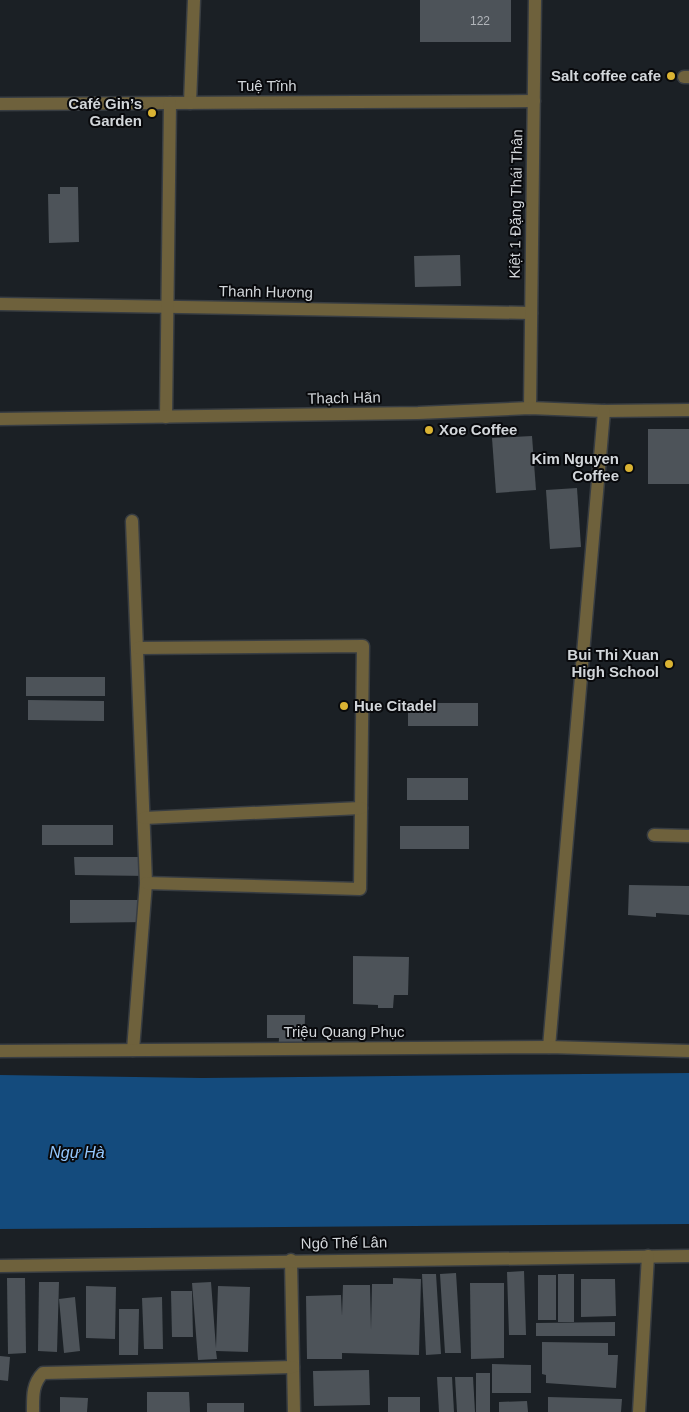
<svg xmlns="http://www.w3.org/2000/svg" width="689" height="1412" font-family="Helvetica,sans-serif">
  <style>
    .water { fill: #144b7d }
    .building { fill: #4d5359 }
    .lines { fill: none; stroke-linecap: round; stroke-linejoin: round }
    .minor-casing { stroke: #383d42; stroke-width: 15 }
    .minor { stroke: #6e613c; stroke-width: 12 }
    .poi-dot { fill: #dab333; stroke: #08090c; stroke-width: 2 }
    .labels { text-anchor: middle; stroke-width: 4; stroke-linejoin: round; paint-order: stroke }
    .number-label { font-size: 12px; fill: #b1b5ba }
    .poi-label { font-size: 15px; font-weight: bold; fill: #d2d6da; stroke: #08090c; text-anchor: end }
    .street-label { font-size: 15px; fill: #d2d6da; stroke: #08090c }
    .water-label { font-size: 16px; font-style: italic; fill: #93c6fc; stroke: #08090c }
  </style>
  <rect width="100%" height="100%" fill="#1b2025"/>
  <path class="water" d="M689,1073v151l-689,5v-154l202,3z"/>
  <g class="building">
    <rect x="420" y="0" width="91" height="42"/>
    <path d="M60,187h18l1,55 -30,1 -1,-49h12z"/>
    <path d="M460,255l1,31 -46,1 -1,-31z"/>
    <rect x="648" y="429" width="41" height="55"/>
    <path d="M532,436l4,54 -40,3 -4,-55z"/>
    <path d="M577,488l4,59 -31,2 -4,-59z"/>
    <rect x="26" y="677" width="79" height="19"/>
    <path d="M28,700l76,1v20l-76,-1z"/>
    <rect x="408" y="703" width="70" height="23"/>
    <rect x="407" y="778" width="61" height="22"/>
    <rect x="42" y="825" width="71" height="20"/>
    <rect x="400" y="826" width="69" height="23"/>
    <path d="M74,857h74v19l-73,-1z"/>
    <path d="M629,885l60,1v29l-33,-2v4l-28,-2z"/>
    <path d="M70,900h77l1,22 -78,1z"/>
    <path d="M353,956l56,1 -1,38h-14l-1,13h-15v-3l-25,-1z"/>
    <path d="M267,1015h38l-1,40h-26l1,-17h-12z"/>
    <path d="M524,1271l2,64h-17l-2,-63z"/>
    <path d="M456,1273l5,80h-16l-5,-79z"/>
    <path d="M422,1274h14l5,80 -15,1z"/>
    <rect x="558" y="1274" width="16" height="48"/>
    <rect x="538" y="1275" width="18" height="45"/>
    <path d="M7,1278h18l1,75 -18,1z"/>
    <path d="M393,1278l28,1 -2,76 -77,-2v6h-35l-1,-63 35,-1 1,21 1,-31h27l1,45 1,-46h21z"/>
    <path d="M581,1279h34l1,37 -35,1z"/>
    <path d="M39,1282h20l-2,70 -19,-1z"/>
    <path d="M211,1282l5,66 2,-62 32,1 -2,65 -32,-1 1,8 -19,1 -6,-77z"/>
    <path d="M470,1283h34v75l-33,1z"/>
    <path d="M86,1286l30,1 -1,52 -29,-1z"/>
    <path d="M171,1291h21l1,46h-21z"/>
    <path d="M75,1297l5,54 -16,2 -5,-54z"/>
    <path d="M162,1297l1,52h-19l-2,-51z"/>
    <path d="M119,1309h20l-1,46h-19z"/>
    <path d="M615,1322v14h-79v-13z"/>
    <path d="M542,1342l66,1v12h10l-2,33 -70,-5v-8l-4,-1z"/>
    <path d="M0,1356l10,1 -2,24 -8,-1z"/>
    <path d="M492,1364l39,1v28h-39z"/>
    <path d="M369,1370l1,35 -56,1 -1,-35z"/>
    <rect x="476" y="1373" width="14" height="39"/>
    <path d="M437,1377h15l2,35h-15z"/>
    <path d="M455,1377h18l2,35h-18z"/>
    <path d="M147,1392h42l1,20h-43z"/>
    <path d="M60,1397l28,1 -1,14h-27z"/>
    <rect x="388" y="1397" width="32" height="15"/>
    <path d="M548,1397l74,2 -1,13h-73z"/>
    <path d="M527,1401l1,11h-29v-10z"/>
    <rect x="207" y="1403" width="37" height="9"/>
  </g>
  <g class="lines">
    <g class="minor-casing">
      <g id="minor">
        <path d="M684,77h5"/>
        <path d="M190,103l4,-103"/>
        <path d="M0,104l534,-3"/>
        <path d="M0,304l531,9"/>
        <path d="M530,408l5,-408"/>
        <path d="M166,417l4,-314"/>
        <path d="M0,419l418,-6 112,-5 74,3 85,-1"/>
        <path d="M132,521l14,362 -13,167"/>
        <path d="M138,648l225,-2 -3,243 -214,-6"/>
        <path d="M144,818l217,-10"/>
        <path d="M654,835l35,1"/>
        <path d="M549,1047l55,-636"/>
        <path d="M0,1051l549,-4 140,4"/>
        <path d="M291,1260l3,152"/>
        <path d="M0,1266l689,-10"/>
        <path d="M33,1412c0,-15 -1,-28 10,-39l250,-6"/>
        <path d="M639,1412l9,-156"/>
      </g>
    </g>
    <use href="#minor" class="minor"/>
  </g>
  <g class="poi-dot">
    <circle cx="671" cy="76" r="5"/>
    <circle cx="152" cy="113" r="5"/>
    <circle cx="429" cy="430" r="5"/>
    <circle cx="629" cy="468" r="5"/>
    <circle cx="669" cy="664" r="5"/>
    <circle cx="344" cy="706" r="5"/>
  </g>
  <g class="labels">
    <g class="number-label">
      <text x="480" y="25">122</text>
    </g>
    <g class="poi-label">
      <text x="661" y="81">Salt coffee cafe</text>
      <text x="142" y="109">Café Gin’s<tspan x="142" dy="17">Garden</tspan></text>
      <text x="439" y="435" text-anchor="start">Xoe Coffee</text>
      <text x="619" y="464">Kim Nguyen<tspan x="619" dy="17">Coffee</tspan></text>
      <text x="659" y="660">Bui Thi Xuan<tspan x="659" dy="17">High School</tspan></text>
      <text x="354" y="711" text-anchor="start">Hue Citadel</text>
    </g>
    <g class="street-label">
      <text x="267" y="91">Tuệ Tĩnh</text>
      <text transform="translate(516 204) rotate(-89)" y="5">Kiệt 1 Đặng Thái Thân</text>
      <text transform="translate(266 292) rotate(1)" y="5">Thanh Hương</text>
      <text transform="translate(344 398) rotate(-1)" y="5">Thạch Hãn</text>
      <text x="344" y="1037">Triệu Quang Phục</text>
      <text transform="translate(344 1243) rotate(-1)" y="5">Ngô Thế Lân</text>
    </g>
    <g class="water-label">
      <text x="77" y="1158">Ngự Hà</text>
    </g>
  </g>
</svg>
